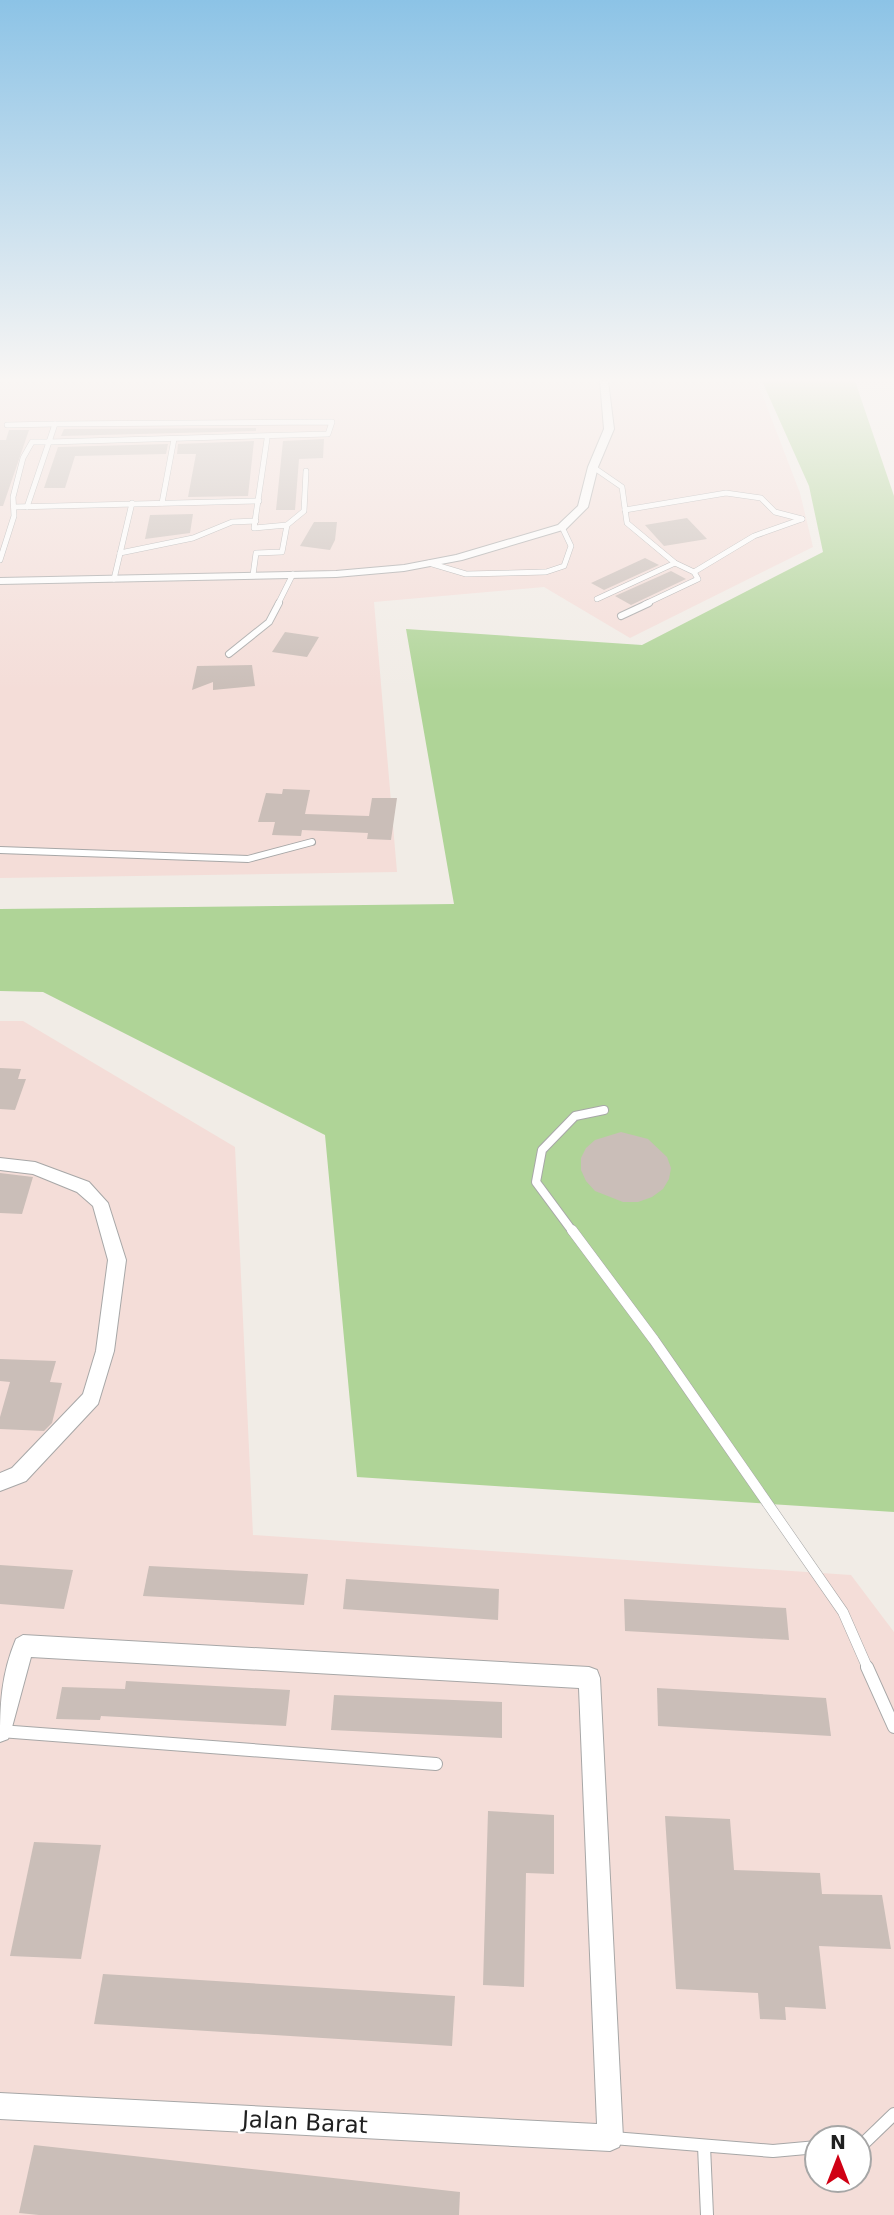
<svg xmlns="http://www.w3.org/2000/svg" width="894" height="2215" font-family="'DejaVu Sans',sans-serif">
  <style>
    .military { fill: #f4ddd8; fill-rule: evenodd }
    .forest { fill: #afd497 }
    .building { fill: #cabeb8 }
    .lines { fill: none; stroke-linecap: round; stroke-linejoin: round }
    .service-far4-casing { stroke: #a7a7a7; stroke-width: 6 }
    .service-far3-casing { stroke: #a7a7a7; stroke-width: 8 }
    .service-far2-casing { stroke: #a7a7a7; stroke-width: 10 }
    .service-far1-casing { stroke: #a7a7a7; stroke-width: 11 }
    .service-casing { stroke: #a7a7a7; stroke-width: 14 }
    .minor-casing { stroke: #a7a7a7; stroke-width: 2 }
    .service-far4 { stroke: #fff; stroke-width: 5 }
    .service-far3 { stroke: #fff; stroke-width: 6 }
    .service-far2 { stroke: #fff; stroke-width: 8 }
    .service-far1 { stroke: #fff; stroke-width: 10 }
    .service { stroke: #fff; stroke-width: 12 }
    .minor { fill: #fff; fill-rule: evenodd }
    .labels { text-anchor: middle; stroke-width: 5; stroke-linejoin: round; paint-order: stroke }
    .near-street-label { font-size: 23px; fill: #202020; stroke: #fff }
  </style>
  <rect width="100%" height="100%" fill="#f1ece6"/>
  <g class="military">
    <path d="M0,381h757l43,112 13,54 -183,91 -86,-51 -170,15 23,270 -397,6z"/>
    <path d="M0,1021h23l212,126 18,388 598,40 43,57v583h-894zM817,2138h42v42h-42z"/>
  </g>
  <path class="forest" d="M762,381h93l39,115v1016l-537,-35 -32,-342 -282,-143 -43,-1v-82l454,-5 -48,-275 236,16 181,-93 -14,-66z"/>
  <g class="building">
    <path d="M256,428v3l-195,5 3,-7z"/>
    <path d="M9,430h20l-26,76h-3v-66h6z"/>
    <path d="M324,439l-1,19 -24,1 -4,51h-19l7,-69z"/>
    <path d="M254,441l-6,55 -60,1 8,-43h-19l1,-10z"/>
    <path d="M168,444l-2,10 -91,2 -10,32h-21l14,-41z"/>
    <path d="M193,514l-3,19 -45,6 5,-24z"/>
    <path d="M687,518l20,21 -43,7 -19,-21z"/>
    <path d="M314,522h23l-2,18 -5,10 -30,-4z"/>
    <path d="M645,558l14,7 -55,25 -13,-7z"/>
    <path d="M671,571l15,8 -55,26 -16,-9z"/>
    <path d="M285,632l34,5 -12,20 -35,-5z"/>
    <path d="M252,665l3,21 -42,4v-8l-21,8 5,-24z"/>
    <path d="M283,789l27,1 -5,24 64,2 3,-18h25l-6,42 -24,-1 1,-6 -66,-3 -1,6 -29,-1 3,-13h-17l8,-29 16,1z"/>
    <path d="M0,1068l21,1 -3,10h8l-11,31 -15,-1z"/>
    <path d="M621,1132l27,7 19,18 4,11 -2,11 -6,10 -11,8 -14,5h-15l-28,-11 -9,-10 -5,-11v-12l5,-10 9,-8z"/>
    <path d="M0,1173l33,4 -11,37 -22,-1z"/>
    <path d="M0,1359l56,2 -6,21 12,1 -10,40 -8,8 -44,-2v-12l10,-35 -10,-1z"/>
    <path d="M0,1565l73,5 -9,39 -64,-5z"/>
    <path d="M149,1566l159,8 -4,31 -161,-9z"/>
    <path d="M346,1579l153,10 -1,31 -155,-11z"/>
    <path d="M624,1599l162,9 3,32 -164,-9z"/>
    <path d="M126,1681l164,9 -4,36 -185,-10 -1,4 -44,-1 6,-32 63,2z"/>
    <path d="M657,1688l169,10 5,38 -173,-10z"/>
    <path d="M334,1695l168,7v36l-171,-8z"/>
    <path d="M488,1811l66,4v59l-28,-1 -2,114 -41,-2z"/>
    <path d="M665,1816l65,3 4,51 86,3 2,21 60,1 9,54 -72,-3 7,63 -41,-2 1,13 -26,-1 -2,-26 -82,-4z"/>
    <path d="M34,1842l67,3 -20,114 -71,-3z"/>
    <path d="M103,1974l352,22 -3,50 -358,-22z"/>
    <path d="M34,2145l426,47 -1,23h-420l-20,-2z"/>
  </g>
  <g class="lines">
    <g class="service-far4-casing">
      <g id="service-far4">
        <path d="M332,422l-4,12 -279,8 6,-18z"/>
        <path d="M7,425l48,-1"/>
        <path d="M593,467l29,20 5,36 48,40 19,9 60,-36 48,-17"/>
        <path d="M162,503l12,-64"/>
        <path d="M14,507l245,-6"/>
        <path d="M27,507l22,-65"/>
        <path d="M625,510l101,-17 35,5 14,14 27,7"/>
        <path d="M287,525l17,-14 2,-40"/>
        <path d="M120,553l73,-15 39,-16 24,-1"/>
        <path d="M0,560l14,-44 -1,-19 10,-39 9,-16h17"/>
        <path d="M429,563l37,11 80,-2 18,-6 7,-20 -9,-19"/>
        <path d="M253,575l3,-22 26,-1 5,-27 -33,3 13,-89"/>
        <path d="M114,579l18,-76"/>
        <path d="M597,599l78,-36"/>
        <path d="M278,604l15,-30"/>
        <path d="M645,604l53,-25 -4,-7"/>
      </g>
    </g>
    <g class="service-far3-casing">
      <g id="service-far3">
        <path d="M621,616l28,-13"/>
        <path d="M229,654l40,-32 10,-19"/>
        <path d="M0,850l248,9 64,-17"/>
      </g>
    </g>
    <g class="service-far2-casing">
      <path id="service-far2" d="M573,1232l-37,-50 6,-32 33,-34 29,-6"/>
    </g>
    <g class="service-far1-casing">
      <path id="service-far1" d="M572,1230l82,110 189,272 25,57"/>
    </g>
    <g class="service-casing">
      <g id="service">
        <path d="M867,1667l27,60"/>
        <path d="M0,1731l436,33"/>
        <path d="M613,2138l160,13 44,-4"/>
        <path d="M859,2143l6,-1 29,-28"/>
        <path d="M704,2146l3,69"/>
      </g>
    </g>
    <g class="minor-casing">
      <g id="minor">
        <path d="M600,381h8l6,48 -16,38 -10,40 -22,22 -104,31 -58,11 -68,6 -336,7v-6l336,-7 68,-6 52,-10 102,-30 20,-19 10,-39 16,-38z"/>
        <path d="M0,1158l35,4 54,20 19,21 18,57 -12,91 -16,53 -72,77 -26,10v-18l12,-5 71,-74 13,-43 12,-91 -15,-54 -16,-14 -44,-18 -33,-4z"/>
        <path d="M23,1635l566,32 8,3 3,8 23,460 -4,9 -9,4 -610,-32v-26l597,31 -18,-436 -548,-31 -20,74 -3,8 -8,3c0,-38 1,-67 16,-103z"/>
      </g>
    </g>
    <use href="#service-far4" class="service-far4"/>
    <use href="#service-far3" class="service-far3"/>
    <use href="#service-far2" class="service-far2"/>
    <use href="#service-far1" class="service-far1"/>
    <use href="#service" class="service"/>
    <use href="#minor" class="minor"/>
  </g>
  <linearGradient id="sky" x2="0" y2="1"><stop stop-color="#8cc3e6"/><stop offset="0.55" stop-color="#f9f6f4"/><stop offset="1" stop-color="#f9f6f4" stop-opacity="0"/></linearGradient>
  <rect width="894" height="691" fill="url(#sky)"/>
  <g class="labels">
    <g class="near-street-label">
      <text transform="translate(305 2122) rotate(3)" y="8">Jalan Barat</text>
    </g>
  </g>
  <g transform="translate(838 2159)"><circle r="33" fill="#ffffff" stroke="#a6a6a6" stroke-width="2"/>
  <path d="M0-5L12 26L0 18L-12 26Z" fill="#d00014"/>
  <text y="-10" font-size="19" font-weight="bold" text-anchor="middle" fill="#202020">N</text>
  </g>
</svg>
